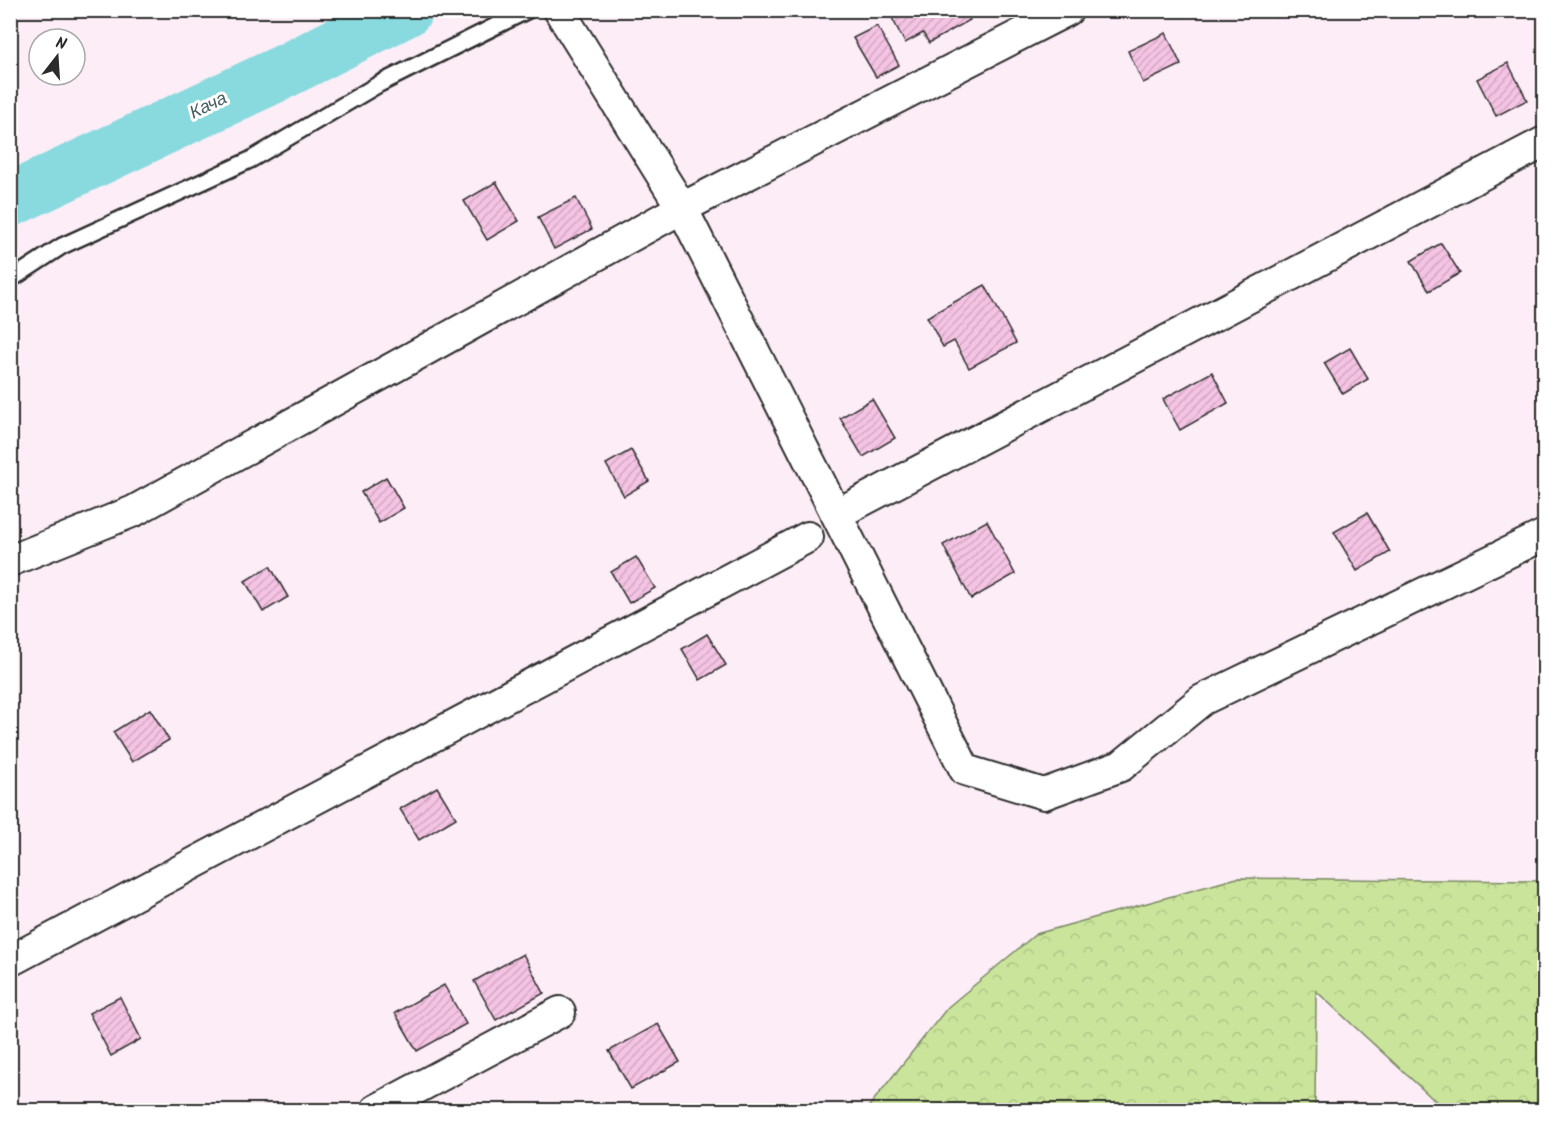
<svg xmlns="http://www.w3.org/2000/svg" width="1555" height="1121" font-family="Kalam,sans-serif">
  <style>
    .forest { fill: url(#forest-crowns); stroke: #7a8863; stroke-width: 1.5 }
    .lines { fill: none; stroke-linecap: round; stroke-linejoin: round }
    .river { stroke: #88dadf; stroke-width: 54 }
    .building { fill: url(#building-hatch); stroke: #2b2b2b; stroke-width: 1.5 }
    .lane-casing { stroke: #2b2b2b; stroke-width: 20 }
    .street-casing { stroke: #2b2b2b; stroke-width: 34 }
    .lane { stroke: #fff; stroke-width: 15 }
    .street { stroke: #fff; stroke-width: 30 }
    .labels { text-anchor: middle; stroke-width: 6; stroke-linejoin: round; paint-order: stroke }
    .water-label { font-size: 18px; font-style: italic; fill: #476061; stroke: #fff }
  </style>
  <defs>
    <pattern id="forest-crowns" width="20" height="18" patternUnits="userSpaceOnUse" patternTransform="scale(1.5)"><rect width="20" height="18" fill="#cae59b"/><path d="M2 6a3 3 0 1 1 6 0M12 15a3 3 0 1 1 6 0" fill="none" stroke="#aec586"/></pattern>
    <pattern id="building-hatch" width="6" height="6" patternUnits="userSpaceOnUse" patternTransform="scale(1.5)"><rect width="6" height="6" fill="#f5c3e3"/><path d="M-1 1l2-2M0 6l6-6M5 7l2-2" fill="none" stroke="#d2a8c3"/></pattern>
  </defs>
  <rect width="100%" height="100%" fill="#fcedf7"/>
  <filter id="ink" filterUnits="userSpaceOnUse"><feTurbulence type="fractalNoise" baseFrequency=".0167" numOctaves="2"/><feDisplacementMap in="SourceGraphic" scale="12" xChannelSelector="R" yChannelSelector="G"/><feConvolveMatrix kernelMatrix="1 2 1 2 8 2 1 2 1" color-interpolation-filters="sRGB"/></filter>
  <g filter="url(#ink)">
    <path class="forest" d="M1237,878l307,3v229h-99l-129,-119 -1,119h-449l82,-103 88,-73z"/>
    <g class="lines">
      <path class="river" d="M10,200l275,-129 121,-61"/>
    </g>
    <g class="building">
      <path d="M888,10h77l5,10 -41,23 -6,-10 -18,10z"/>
      <path d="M1275,10h18l-15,7z"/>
      <path d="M877,26l22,39 -23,12 -23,-39z"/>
      <path d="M1166,33l15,32 -38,18 -15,-32z"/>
      <path d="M1508,63l19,37 -31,16 -19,-37z"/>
      <path d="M496,182l23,39 -32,19 -23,-39z"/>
      <path d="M576,198l16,31 -38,20 -16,-32z"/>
      <path d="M1441,243l19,30 -31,18 -18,-30z"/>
      <path d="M985,285l31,58 -47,25 -15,-27 -11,6 -16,-30z"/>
      <path d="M1350,348l18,31 -25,15 -19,-31z"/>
      <path d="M1212,372l16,31 -48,27 -17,-31z"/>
      <path d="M872,399l23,39 -32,19 -23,-39z"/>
      <path d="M631,450l18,31 -25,15 -18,-32z"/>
      <path d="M386,477l18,31 -25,15 -18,-31z"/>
      <path d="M1367,513l23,39 -33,19 -23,-39z"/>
      <path d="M987,521l28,53 -44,25 -28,-54z"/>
      <path d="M636,557l19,31 -26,15 -18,-31z"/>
      <path d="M270,566l18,31 -25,15 -18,-31z"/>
      <path d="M707,634l19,31 -26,15 -18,-31z"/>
      <path d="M150,709l19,31 -37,22 -19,-30z"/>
      <path d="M437,787l19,31 -37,22 -19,-31z"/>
      <path d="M523,954l21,39 -48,27 -22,-39z"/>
      <path d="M444,985l22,39 -49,27 -22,-38z"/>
      <path d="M120,997l21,42 -30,17 -22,-43z"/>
      <path d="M658,1024l22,38 -49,27 -22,-38z"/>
    </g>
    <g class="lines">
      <g class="lane-casing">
        <path id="lane" d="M10,280l52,-34 188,-86 129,-76 149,-74"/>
      </g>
      <g class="street-casing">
        <g id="street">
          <path d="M559,10l123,198 283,562 79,24 77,-28 81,-66 342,-165"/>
          <path d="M837,514l707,-372"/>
          <path d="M10,561l124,-50 548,-303 386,-198"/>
          <path d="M10,961l798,-424"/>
          <path d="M376,1110l184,-98"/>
        </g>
      </g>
      <use href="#lane" class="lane"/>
      <use href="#street" class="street"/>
    </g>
  </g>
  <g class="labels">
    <g class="water-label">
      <text transform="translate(208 105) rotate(-26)" y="6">Кача</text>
    </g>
  </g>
  <rect width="1555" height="1121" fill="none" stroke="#fff" stroke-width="36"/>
  <rect x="18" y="18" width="1519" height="1085" fill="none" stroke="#2b2b2b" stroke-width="2" filter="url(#ink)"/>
  <g transform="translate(57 57) rotate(17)"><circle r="28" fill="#ffffff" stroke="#aaaaaa" stroke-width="1.5"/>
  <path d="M0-4.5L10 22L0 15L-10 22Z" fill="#2b2b2b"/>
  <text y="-9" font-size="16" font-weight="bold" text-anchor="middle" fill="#2b2b2b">N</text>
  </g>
</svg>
